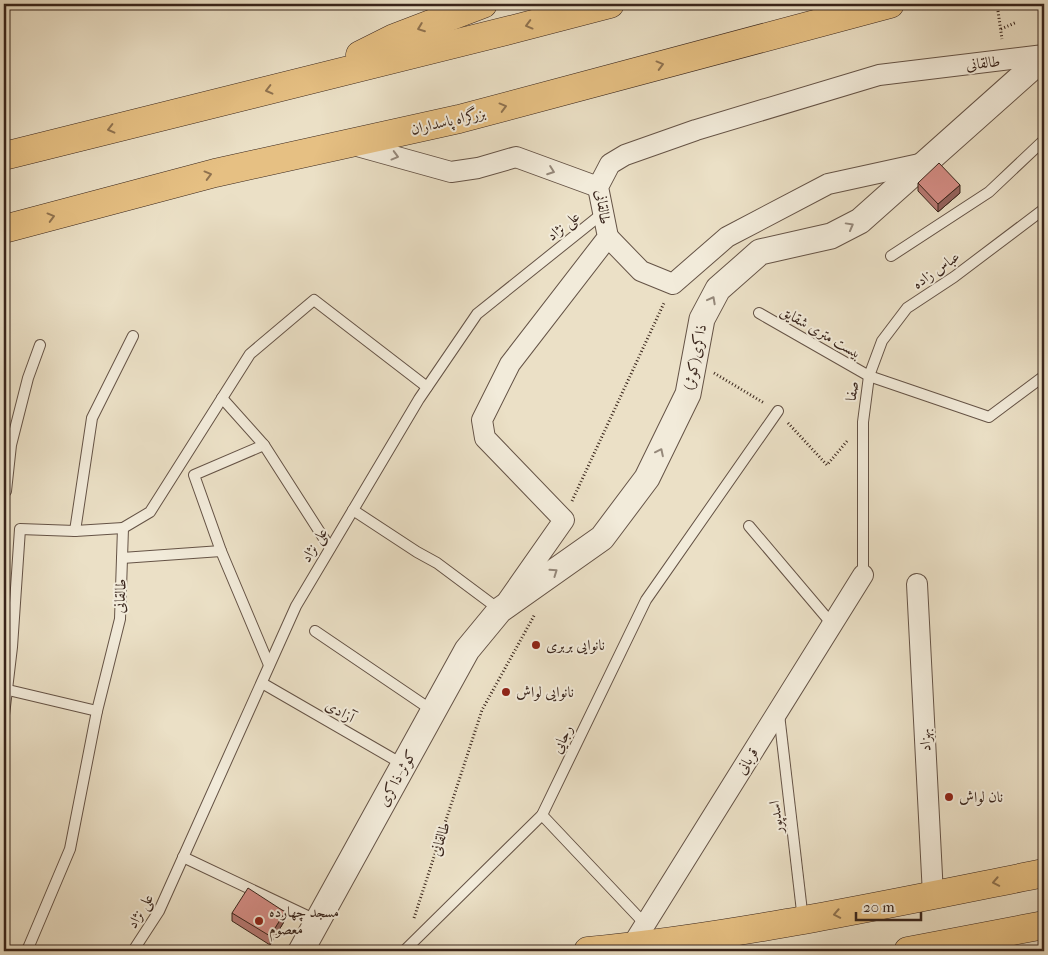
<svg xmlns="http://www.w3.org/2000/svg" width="1048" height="955" font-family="'IM FELL French Canon',Amiri,serif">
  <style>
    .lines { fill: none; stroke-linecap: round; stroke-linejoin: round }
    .service-casing { stroke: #655346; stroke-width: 12 }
    .minor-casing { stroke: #655346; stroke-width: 22 }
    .tertiary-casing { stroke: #655346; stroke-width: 27 }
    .primary-casing { stroke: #38241b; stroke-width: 29 }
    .trunk-casing { stroke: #38241b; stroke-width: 29 }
    .path { stroke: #38241b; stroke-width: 3; stroke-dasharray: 1 2.5; stroke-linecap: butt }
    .service { stroke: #f2ebda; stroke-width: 10 }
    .minor { stroke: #f2ebda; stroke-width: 20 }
    .tertiary { stroke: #f2ebda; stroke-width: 25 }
    .primary { stroke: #e6c083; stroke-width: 28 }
    .trunk { stroke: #e6c083; stroke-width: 28 }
    .wall { fill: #b77973; stroke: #38241b }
    .shaded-wall { fill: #95635e; stroke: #38241b }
    .building { fill: #d58d86; stroke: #38241b }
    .oneway { stroke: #8f724f }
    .oneway2 { stroke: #95887a }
    .poi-dot { fill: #8f2418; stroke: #f2ebda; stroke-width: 2 }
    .labels { text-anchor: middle; stroke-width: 4; stroke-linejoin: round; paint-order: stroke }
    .street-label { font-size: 15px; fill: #38241b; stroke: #f2ebda }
    .poi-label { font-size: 15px; fill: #38241b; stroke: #f2ebda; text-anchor: start }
  </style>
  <rect width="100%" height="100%" fill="#ebe0c6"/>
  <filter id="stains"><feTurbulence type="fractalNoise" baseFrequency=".004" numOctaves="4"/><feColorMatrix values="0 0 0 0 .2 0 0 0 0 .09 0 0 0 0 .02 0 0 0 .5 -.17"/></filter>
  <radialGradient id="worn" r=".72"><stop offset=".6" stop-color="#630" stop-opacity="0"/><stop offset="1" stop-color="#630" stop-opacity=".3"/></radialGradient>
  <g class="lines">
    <g class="service-casing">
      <g id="service">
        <path d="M891,256l98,-64 55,-52"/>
        <path d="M759,313l110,63 13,-35 25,-33 47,-31 90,-68"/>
        <path d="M222,398l42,47 -70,30 27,76 48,114"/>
        <path d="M264,445l66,103"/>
        <path d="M4,494l2,-3 5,-46 17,-67 12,-33"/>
        <path d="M353,510l64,42 20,11 63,47"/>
        <path d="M749,526l83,98"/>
        <path d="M75,531l48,-3"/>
        <path d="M122,558l99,-7"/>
        <path d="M863,575v-153l6,-46 120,41 55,-41"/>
        <path d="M315,631l118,80"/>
        <path d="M262,683l142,82"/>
        <path d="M4,689l93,22"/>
        <path d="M779,714l24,206"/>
        <path d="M4,715l8,-68 8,-118 55,2 17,-113 41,-82"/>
        <path d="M542,815l103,109"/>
        <path d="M183,857l135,64"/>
        <path d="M26,951l3,-5 41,-97 27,-138 23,-92 3,-91 27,-16 100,-158 64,-54 113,87"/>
        <path d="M133,951l26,-40 137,-305 123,-207 58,-85 126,-101"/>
        <path d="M404,951l138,-136 104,-215 132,-189"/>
      </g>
    </g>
    <g class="minor-casing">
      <g id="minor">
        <path d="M350,144l101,28 27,-4 38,-11 82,30"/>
        <path d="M608,237l33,34 32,13 54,-47 101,-53 96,-21"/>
        <path d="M917,584l16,311"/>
        <path d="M508,600l56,-80 -79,-82 -3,-18 28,-56 98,-127 -10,-50 12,-23 15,-9 71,-25 183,-55 165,-20"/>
        <path d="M631,947l232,-372"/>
      </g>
    </g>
    <g class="tertiary-casing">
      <path id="tertiary" d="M301,951l166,-301 33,-40 102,-72 45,-60 41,-84 14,-75 16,-30 42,-37 71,-16 29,-15 184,-164"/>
    </g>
    <g class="primary-casing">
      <g id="primary">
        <path d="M588,951c153,-15 305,-48 456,-78"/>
        <path d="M908,951l136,-26"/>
      </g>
    </g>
    <g class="trunk-casing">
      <g id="trunk">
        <path d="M360,55l34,-17 89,-34"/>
        <path d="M4,156l510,-127 96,-25"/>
        <path d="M4,229l211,-56 244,-54 431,-115"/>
      </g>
    </g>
    <g class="path">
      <path d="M997,4l5,35"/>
      <path d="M1001,29l16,-7"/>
      <path d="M714,373l50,30"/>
      <path d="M788,423l39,42 21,-25"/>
      <path d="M572,501l92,-198"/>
      <path d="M414,918l68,-208 53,-96"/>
    </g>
    <use href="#service" class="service"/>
    <use href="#minor" class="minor"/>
    <use href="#tertiary" class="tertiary"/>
    <use href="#primary" class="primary"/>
    <use href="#trunk" class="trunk"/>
  </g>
  <g class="wall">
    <path d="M918,183l42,10 -22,19 -20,-21z"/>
    <path d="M232,913l53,7 -15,25 -38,-24z"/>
  </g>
  <g class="shaded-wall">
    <path d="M960,185v8l-22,19v-8z"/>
    <path d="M285,912v8l-15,25v-9z"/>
  </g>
  <g class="building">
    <path d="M939,163l21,22 -22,19 -20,-21z"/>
    <path d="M248,888l37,24 -15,24 -38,-23z"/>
  </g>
  <defs><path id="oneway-chevron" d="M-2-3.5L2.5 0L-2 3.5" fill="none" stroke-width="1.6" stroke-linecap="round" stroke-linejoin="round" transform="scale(1.25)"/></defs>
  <g class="oneway">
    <use href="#oneway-chevron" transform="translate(529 25) rotate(165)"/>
    <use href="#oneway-chevron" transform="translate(421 28) rotate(159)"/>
    <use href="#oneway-chevron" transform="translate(660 65) rotate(-15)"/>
    <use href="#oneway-chevron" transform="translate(269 90) rotate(166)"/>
    <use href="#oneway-chevron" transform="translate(503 107) rotate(-15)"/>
    <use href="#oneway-chevron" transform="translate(111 129) rotate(166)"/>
    <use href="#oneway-chevron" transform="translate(208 175) rotate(-15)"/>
    <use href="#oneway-chevron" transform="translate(51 217) rotate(-15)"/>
    <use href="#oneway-chevron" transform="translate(996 882) rotate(169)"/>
    <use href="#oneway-chevron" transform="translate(837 914) rotate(169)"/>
  </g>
  <g class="oneway2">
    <use href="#oneway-chevron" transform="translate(395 156) rotate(15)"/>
    <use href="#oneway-chevron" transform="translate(551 171) rotate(20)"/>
    <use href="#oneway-chevron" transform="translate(850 226) rotate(-29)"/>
    <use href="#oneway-chevron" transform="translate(712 300) rotate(-62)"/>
    <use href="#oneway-chevron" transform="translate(660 452) rotate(-64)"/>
    <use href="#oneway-chevron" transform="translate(554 572) rotate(-35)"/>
  </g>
  <g class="poi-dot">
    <circle cx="536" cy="645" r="5"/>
    <circle cx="506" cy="692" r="5"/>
    <circle cx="949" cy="797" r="5"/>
    <circle cx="259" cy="921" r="5"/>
  </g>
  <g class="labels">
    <g class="street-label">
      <text transform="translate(983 63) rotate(-7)" y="5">طالقانی</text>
      <text transform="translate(448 121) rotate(-13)" y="5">بزرگراه پاسداران</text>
      <text transform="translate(603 207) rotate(82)" y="5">طالقانی</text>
      <text transform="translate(563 226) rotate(-39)" y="5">علی نژاد</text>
      <text transform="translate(936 270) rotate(-35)" y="5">عباس زاده</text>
      <text transform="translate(821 332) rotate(30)" y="5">بیست متری شقایق</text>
      <text transform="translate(695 357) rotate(-79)" y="5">ذاکری(کوثر)</text>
      <text transform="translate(852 391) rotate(-82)" y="5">صفا</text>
      <text transform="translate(314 545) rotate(-59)" y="5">علی نژاد</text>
      <text transform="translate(120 596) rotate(-87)" y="5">طالقانی</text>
      <text transform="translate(340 711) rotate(30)" y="5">آزادی</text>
      <text transform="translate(562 739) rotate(-64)" y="5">رجایی</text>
      <text transform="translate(925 740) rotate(-93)" y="5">بهزاد</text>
      <text transform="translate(747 761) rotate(-58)" y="5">قربانی</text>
      <text transform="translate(397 778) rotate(-61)" y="5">کوثر-ذاکری</text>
      <text transform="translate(776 817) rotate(-97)" y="5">اسدپور</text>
      <text transform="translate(440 839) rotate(-72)" y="5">طالقانی</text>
      <text transform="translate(140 911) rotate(-60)" y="5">علی نژاد</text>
    </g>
    <g class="poi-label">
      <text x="546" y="650">نانوایی بربری</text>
      <text x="516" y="697">نانوایی لواش</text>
      <text x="959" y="802">نان لواش</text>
      <text x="269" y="917">مسجد چهارده<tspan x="269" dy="17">معصوم</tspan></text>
    </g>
  </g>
  <rect width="1048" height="955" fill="none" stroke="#ebe0c6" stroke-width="20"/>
  <rect x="5" y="5" width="1038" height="945" fill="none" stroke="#38241b" stroke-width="2.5"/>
  <rect x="10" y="10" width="1028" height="935" fill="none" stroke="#38241b"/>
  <path d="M856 912v8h65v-8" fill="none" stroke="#38241b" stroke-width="2.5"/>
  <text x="863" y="912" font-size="15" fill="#38241b" stroke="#f2ebda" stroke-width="4" paint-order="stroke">20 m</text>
  <rect width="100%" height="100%" filter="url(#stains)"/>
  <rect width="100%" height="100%" fill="url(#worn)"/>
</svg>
